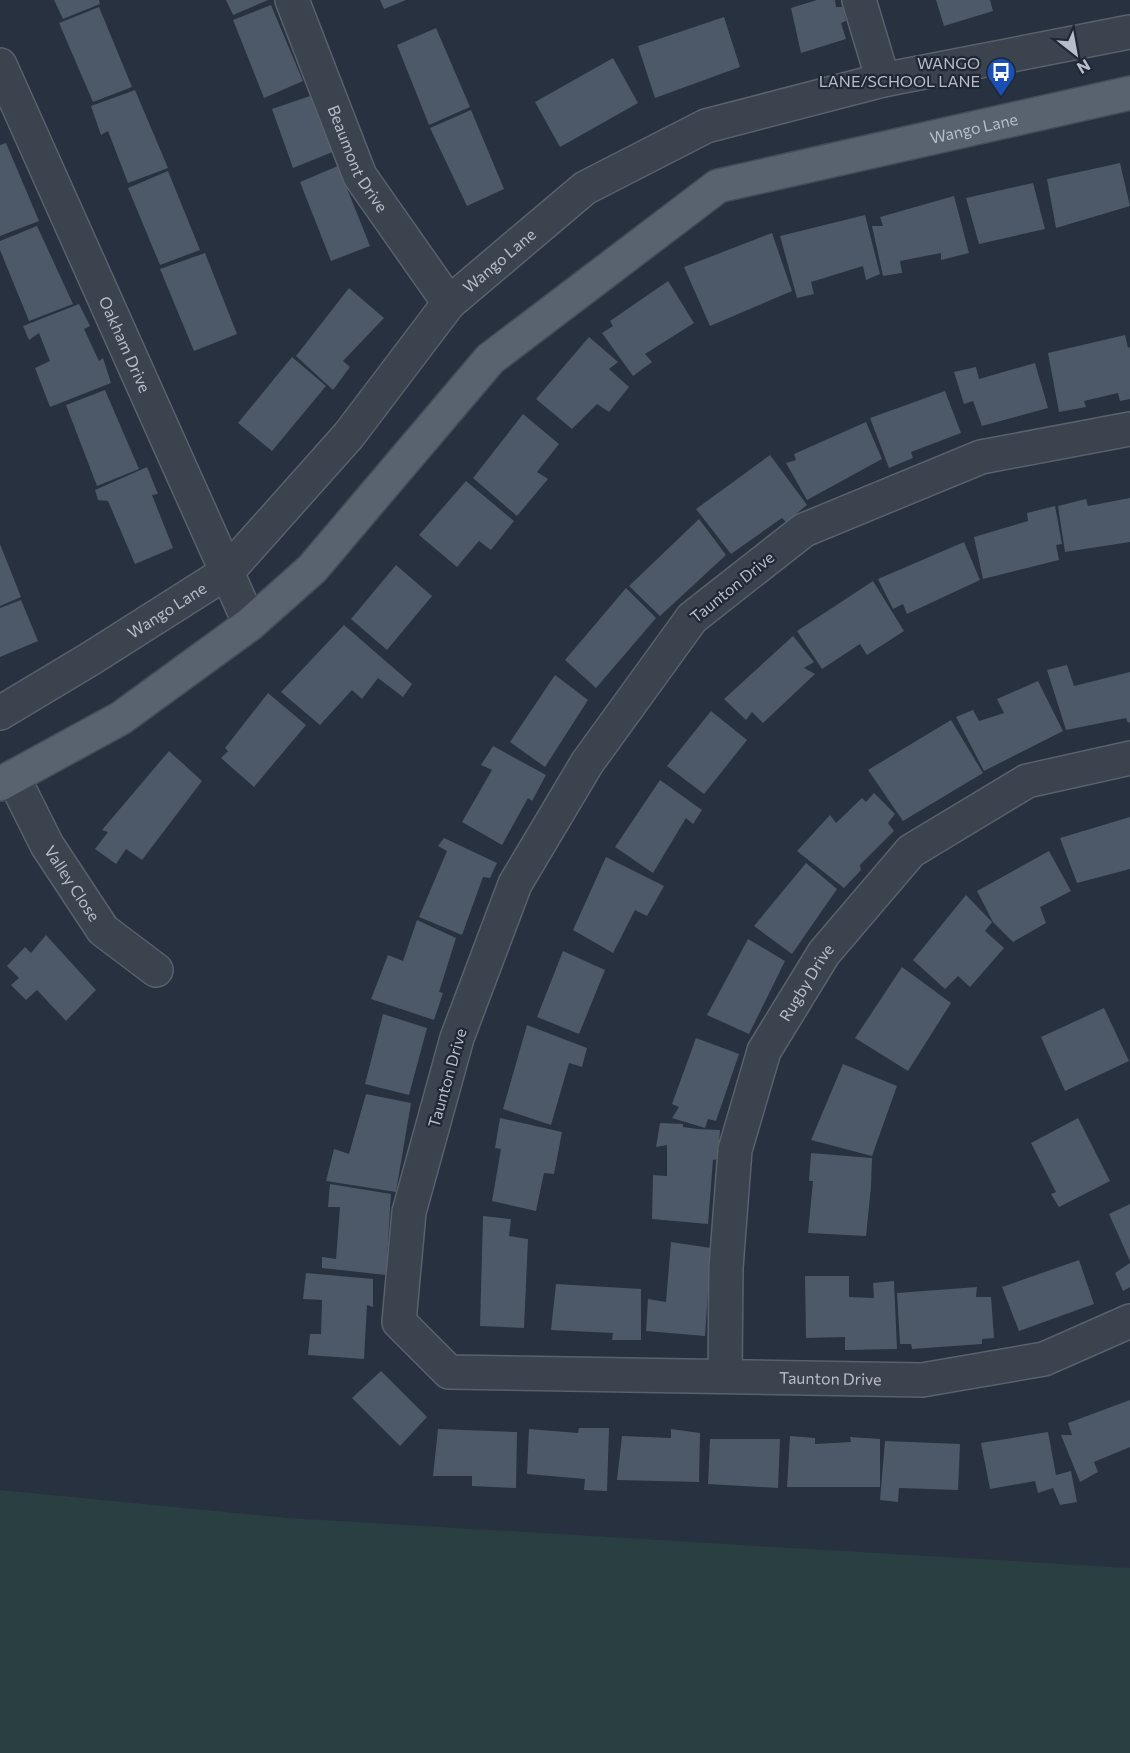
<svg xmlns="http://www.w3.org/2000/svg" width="1130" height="1753" font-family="Commissioner,sans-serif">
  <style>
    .green { fill: #2a3f41 }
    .building { fill: #4d5868 }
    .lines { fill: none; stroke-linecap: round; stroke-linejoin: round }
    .minor-casing { stroke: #58616c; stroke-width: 36 }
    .major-casing { stroke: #444c58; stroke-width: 36 }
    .minor { stroke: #3b434f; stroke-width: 33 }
    .major { stroke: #59626f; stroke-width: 33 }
    .labels { text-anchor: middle; stroke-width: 4.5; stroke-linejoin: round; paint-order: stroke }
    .poi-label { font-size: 16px; fill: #b7bec9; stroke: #1f2834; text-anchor: end }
    .street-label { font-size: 16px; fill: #b7bec9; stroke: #1f2834 }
  </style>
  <rect width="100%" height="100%" fill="#27313f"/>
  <path class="green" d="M0,1490l288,28 842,50v185h-1130z"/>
  <g class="building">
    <path d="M54,0h45l1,4 -37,15z"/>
    <path d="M226,0h42l-35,15z"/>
    <path d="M380,0h26l-22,9z"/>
    <path d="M817,0h18l1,7h7l3,14 -5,2 5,16 -45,14 -10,-45z"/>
    <path d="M936,0h54l3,11 -49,15z"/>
    <path d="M271,5l32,76 -39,17 -31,-78z"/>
    <path d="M99,7l33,80 -39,15 -34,-79z"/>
    <path d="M724,17l16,50 -85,31 -17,-52z"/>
    <path d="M436,28l34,79 -41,18 -32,-80z"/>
    <path d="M613,58l25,45 -78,44 -25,-45z"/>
    <path d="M135,90l33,78 -40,15 -20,-52 -7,4 -10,-29z"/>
    <path d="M313,95l22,56 -42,17 -21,-59z"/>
    <path d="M471,110l33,79 -37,17 -37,-78z"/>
    <path d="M6,143l33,78 -39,15v-91z"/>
    <path d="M1120,163l10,43 -74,22 -9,-49z"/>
    <path d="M338,166l32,80 -39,15 -31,-79z"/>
    <path d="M168,171l32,79 -40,15 -32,-77z"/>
    <path d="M1033,183l12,46 -66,15 -13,-46z"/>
    <path d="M954,196l15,57 -28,7v-7l-41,8 2,12 -19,3 -11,-50h11l-3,-9z"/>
    <path d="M865,215l15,59 -14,6 -3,-14 -52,16 3,12 -17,4 -17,-62z"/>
    <path d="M37,226l36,78 -44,17 -29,-71v-9z"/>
    <path d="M772,233l20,58 -82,35 -26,-59z"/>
    <path d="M205,253l32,81 -43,17 -34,-82z"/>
    <path d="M668,281l26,42 -49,31 7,8 -19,14 -31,-43 11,-7 -3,-5z"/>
    <path d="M349,288l35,30 -41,43 7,6 -17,23 -37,-34z"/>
    <path d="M79,304l11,22 -6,3 15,32 4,-3 8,25 -61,24 -15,-39 15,-7 -11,-28 -10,7 -6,-14z"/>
    <path d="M1125,335l3,13 2,-1v52l-10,2 -2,-8 -34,8 2,6 -27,5 -11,-59z"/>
    <path d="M589,337l29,25 -9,7 20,18 -20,25 -12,-8 -25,25 -36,-30z"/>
    <path d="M292,357l34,29 -54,65 -34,-28z"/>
    <path d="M1035,363l13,45 -66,18 -9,-25 -9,3 -10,-32 22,-5 3,12z"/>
    <path d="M105,390l34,79 -42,17 -31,-81z"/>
    <path d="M945,391l16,42 -50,19 2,6 -24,10 -19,-50z"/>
    <path d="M523,414l36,30 -22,28 11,7 -31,37 -44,-38z"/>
    <path d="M866,422l16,37 -75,41 -21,-37 10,-3 -2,-6z"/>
    <path d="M770,455l37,50 -21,17 -4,-4 -51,36 -35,-45z"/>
    <path d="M147,467l11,27 -6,1 21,53 -38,16 -27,-63 -10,-1 -3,-10z"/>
    <path d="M466,481l48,40 -23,29 -12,-9 -22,26 -38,-32z"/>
    <path d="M1130,498v44l-65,10 -7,-46 28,-7 2,7z"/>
    <path d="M1055,506l7,38 -6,1 3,15 -76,19 -9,-42 54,-16 -1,-8z"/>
    <path d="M699,519l27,36 -66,61 -31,-30z"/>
    <path d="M964,542l16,38 -73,34 -4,-10 -10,5 -15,-30z"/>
    <path d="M0,544l21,53 -21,9z"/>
    <path d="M396,565l36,31 -45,54 -36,-31z"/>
    <path d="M873,581l31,50 -37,24 -7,-11 -38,25 -25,-38z"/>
    <path d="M626,588l30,30 -60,70 -31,-28z"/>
    <path d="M21,600l17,41 -38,16v-49z"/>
    <path d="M344,625l68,59 -9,13 -25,-19 -16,21 -10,-9 -32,35 -39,-33z"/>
    <path d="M793,636l21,26 -10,6 11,6 -52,49 -11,-11 -6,8 -22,-21z"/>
    <path d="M1067,665l7,21 56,-14v50l-2,1 -2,-5 -60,12 -19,-60z"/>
    <path d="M555,675l33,25 -43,67 -35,-25z"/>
    <path d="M1038,681l25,50 -79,40 -28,-54 17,-7 6,11 25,-8 -7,-14z"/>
    <path d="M268,693l38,32 -52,62 -33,-29 7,-7 -3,-3z"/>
    <path d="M711,711l36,29 -43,54 -37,-28z"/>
    <path d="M951,720l32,53 -80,48 -35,-51z"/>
    <path d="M493,746l53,29 -14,26 -4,-3 -26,47 -40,-23 30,-52 -11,-5z"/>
    <path d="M169,751l33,30 -60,79 -16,-11 -10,15 -21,-15 13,-17 -6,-2z"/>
    <path d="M660,780l42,30 -9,14 -7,-6 -33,55 -38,-26z"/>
    <path d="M874,793l21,21 -7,9 6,8 -34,34 1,5 -17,18 -47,-37 33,-36 6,8 26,-25 4,4z"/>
    <path d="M1130,817v52l-53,14 -17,-45z"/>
    <path d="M444,838l53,25 -7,15 -7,-1 -21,58 -43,-18 28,-66 -9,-5z"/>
    <path d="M1049,851l22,40 -31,16 6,16 -33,19 -20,-20 -16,-31z"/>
    <path d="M606,857l58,29 -17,30 -12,-6 -22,43 -40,-23z"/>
    <path d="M806,863l31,26 -45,65 -38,-28z"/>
    <path d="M966,895l26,27 -7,9 19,17 -34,39 -12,-11 -13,13 -32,-29z"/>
    <path d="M417,920l39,18 -17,54 4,1 -9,27 -63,-21 17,-44 15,6z"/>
    <path d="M46,935l50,55 -30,31 -29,-31 -11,10 -15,-15 8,-7 -12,-12 18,-19 6,6z"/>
    <path d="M748,939l37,22 -36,73 -42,-19z"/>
    <path d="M563,951l42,19 -26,64 -42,-17z"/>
    <path d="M902,967l49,36 -43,68 -53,-33z"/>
    <path d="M1104,1008l25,53 -64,30 -24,-54z"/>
    <path d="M383,1014l44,14 -18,67 -44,-11z"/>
    <path d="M527,1025l60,23 -5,19 -13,-4 -18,62 -48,-16z"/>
    <path d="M696,1038l43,16 -23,67 -8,-2 -3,9 -33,-10 7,-11 -7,-3z"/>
    <path d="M843,1064l54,22 -25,70 -61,-16z"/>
    <path d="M366,1094l45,9 -15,89 -70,-11 8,-32 15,5z"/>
    <path d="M500,1118l62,14 -8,42 -10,-1 -8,38 -44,-10 9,-52 -6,-1z"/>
    <path d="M1078,1118l32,63 -51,26 -8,-13 5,-2 -25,-49z"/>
    <path d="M660,1123l23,1v3l14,2 23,1 -2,29 -5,1 -5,64 -56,-5 1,-44 14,1v-31l-11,2z"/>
    <path d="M811,1153l61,5 -1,29 -5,49 -58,-3 5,-52h-4z"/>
    <path d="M330,1184l61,10 -5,81 -64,-7v-11l14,2 4,-52h-12z"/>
    <path d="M1130,1204v57l-21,-47z"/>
    <path d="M483,1216l28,3 -2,17 19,3 -4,89 -44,-2z"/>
    <path d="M671,1242l40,6 -6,88 -59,-5 2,-32 18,3z"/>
    <path d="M1079,1260l15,44 -75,27 -17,-44z"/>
    <path d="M1130,1263v24l-7,4 -8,-18z"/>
    <path d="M306,1273l67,6v28l-6,-2 -3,54 -56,-4 2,-21h11l1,-34 -19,-1z"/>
    <path d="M805,1276h44v21l25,1 -1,-15 21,-2 3,68 -52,1v-13l-39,1z"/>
    <path d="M556,1284l85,5v51h-29l1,-7 -62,-3z"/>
    <path d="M977,1287l-1,10h15l3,41 -12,1v5l-70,5 -1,-5h-11l-3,-51z"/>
    <path d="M381,1371l46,46 -27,29 -48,-48z"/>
    <path d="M1130,1400v47l-36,15 4,10 -18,10 -19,-47h11l-4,-12z"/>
    <path d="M579,1428h30l-2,63 -23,-1 1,-11 -58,-5 2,-45 49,4z"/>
    <path d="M438,1429l79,3 -1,56 -44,-2v-10h-39z"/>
    <path d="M671,1429l29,4 -1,49 -82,-2 5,-44 49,2z"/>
    <path d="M1048,1432l8,43 15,-4 6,31 -17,3 -7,-17 -15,5 -3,-12 -45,8 -9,-46z"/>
    <path d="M790,1436l25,2v6l36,-2 -1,-5 30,2v48h-93z"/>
    <path d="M710,1439h70l-2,49 -70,-4z"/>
    <path d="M885,1441l75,3 -2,46 -59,-2 -1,14 -18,-2z"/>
  </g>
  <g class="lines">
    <g class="minor-casing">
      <g id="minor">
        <path id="s1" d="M292,0l68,176 89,127"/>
        <path d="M859,0l24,80"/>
        <path id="s2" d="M0,65l250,559"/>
        <path id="s3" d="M1130,429l-149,28 -177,73 -112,88 -105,145 -72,121 -58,154 -48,174 -10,110 50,50 473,8 122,-21 86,-38"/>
        <path id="s4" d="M0,713l90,-54 137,-87 122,-137 100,-132 136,-115 121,-62 177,-46 247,-48"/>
        <path id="s5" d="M13,777l34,68 56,85 53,40"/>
        <path id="s6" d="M725,1376l1,-108 9,-118 29,-99 60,-98 87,-102 116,-70 103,-23"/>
      </g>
    </g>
    <g class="major-casing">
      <g id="major">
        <path id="s7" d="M0,784l121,-66 129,-94 62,-55 178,-210 228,-173 412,-93"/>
      </g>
    </g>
    <use href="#minor" class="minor"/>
    <use href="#major" class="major"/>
  </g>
  <defs>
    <g id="bus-pin" transform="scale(1.5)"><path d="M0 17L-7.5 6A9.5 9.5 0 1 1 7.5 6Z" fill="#1a4fb4" stroke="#1f2834"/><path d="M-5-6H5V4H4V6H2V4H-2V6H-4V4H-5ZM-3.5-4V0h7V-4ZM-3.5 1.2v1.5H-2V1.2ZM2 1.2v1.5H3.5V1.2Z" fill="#fff"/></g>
  </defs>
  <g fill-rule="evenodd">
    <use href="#bus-pin" x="1001" y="72"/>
  </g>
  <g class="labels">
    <g class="poi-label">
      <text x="980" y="69">WANGO<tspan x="980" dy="18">LANE/SCHOOL LANE</tspan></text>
    </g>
    <g class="street-label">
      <text dy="6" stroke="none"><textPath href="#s7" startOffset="1204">Wango Lane</textPath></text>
      <text dy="6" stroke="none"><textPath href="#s1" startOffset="172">Beaumont Drive</textPath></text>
      <text dy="6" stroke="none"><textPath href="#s4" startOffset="682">Wango Lane</textPath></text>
      <text dy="6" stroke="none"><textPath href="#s2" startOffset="306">Oakham Drive</textPath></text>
      <text transform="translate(732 587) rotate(-39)" y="6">Taunton Drive</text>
      <text dy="6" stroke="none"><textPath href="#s4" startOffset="196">Wango Lane</textPath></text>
      <text dy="6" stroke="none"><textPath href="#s5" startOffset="122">Valley Close</textPath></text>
      <text dy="6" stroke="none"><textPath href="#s6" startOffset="410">Rugby Drive</textPath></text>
      <text transform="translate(447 1078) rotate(-74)" y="6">Taunton Drive</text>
      <text dy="6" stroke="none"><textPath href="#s3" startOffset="1713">Taunton Drive</textPath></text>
    </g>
  </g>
  <g transform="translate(1076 54) rotate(149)" stroke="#1f2834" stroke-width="4.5" paint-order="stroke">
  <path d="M0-4.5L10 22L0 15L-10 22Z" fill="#b7bec9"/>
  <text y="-9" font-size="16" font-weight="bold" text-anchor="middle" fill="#b7bec9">N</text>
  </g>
</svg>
